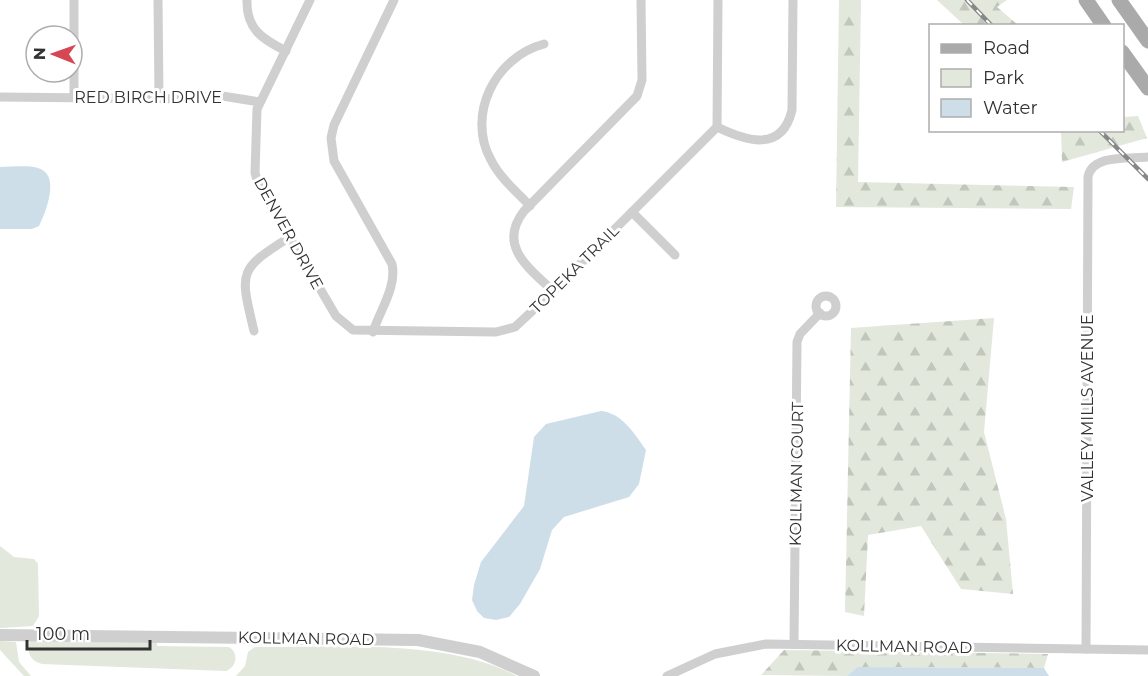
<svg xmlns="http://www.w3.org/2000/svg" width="1148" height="676" font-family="Montserrat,sans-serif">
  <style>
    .green { fill: #e2e8dc }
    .forest { fill: url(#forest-firs) }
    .water { fill: #cddee8 }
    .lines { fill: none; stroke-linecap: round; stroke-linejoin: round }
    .minor { stroke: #cfcfcf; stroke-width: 9 }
    .tertiary { stroke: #cfcfcf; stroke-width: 12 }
    .primary { stroke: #aaa; stroke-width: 15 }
    .rail-casing { stroke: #878787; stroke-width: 4.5 }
    .rail { stroke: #fff; stroke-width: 2; stroke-dasharray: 7; stroke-linecap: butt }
    .labels { text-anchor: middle; stroke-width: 6; stroke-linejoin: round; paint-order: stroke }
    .street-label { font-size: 16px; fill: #323232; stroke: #fff }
  </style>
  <defs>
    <pattern id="forest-firs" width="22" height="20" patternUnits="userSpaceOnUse" patternTransform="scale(1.5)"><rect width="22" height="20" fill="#e2e8dc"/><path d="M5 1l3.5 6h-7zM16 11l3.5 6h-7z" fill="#c2c7bd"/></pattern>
  </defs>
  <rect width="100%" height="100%" fill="#fff"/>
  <g class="green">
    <path d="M0,546l14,11 20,2 4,5 1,52 -6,10 -33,2z"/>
    <path d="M0,641l16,1 3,20 12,14h-7l-24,-26z"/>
    <path d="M30,641h127v5l72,1c10,6 8,20 -3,24l-184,-7c-12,-3 -16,-12 -12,-23z"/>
    <path d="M255,647c81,1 190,-9 262,29h-281l9,-10 3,-14z"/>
  </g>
  <g class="forest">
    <path d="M839,0h22l-3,182 216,5 -3,22 -235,-2z"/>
    <path d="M937,0h70l-10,7 21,18h-54z"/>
    <path d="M1138,116l9,22 -85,24 -1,-31 61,-1 1,-13z"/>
    <path d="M994,318l-10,114 22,87 7,75 -52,-5 -40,-63 -53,9 -4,81 -19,-4 6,-284z"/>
    <path d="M784,650l264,4 -4,14 -187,-1 -10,9 -86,-1z"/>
  </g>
  <g class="water">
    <path d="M0,167c12,0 27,-2 38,1 23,6 8,44 1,58l-7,3h-32z"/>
    <path d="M601,411c21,2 33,22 45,39l-7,34 -10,13 -65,20 -12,13 -12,39 -20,35 -11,13 -13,3 -12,-2 -7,-7 -5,-11 2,-15 7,-23 43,-56 10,-69 12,-13z"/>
    <path d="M857,667l187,1 5,8h-202z"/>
  </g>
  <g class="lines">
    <g class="minor">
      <path d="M74,0v97"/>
      <path d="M158,0l1,98"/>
      <path d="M247,0c-1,29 15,39 39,51"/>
      <path d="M310,0l-53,109 -2,64 3,10 78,133 17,14 143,2 19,-5 28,-26 174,-174"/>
      <path d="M0,97l192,2 24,-4 44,7"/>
      <path d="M717,127c29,14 65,26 75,-17l1,-110"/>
      <path d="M717,127l1,-127"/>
      <path d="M530,206c-13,-14 -30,-28 -39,-46 -25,-45 4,-103 53,-116"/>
      <path d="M632,212l43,43"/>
      <path d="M553,291c-24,-23 -56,-45 -29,-80l113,-115 5,-16 -1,-80"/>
      <circle cx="826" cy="306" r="10"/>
      <path d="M254,331c-14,-59 -17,-61 36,-94"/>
      <path d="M373,332c7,-22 24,-45 19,-68l-58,-103 -3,-23 3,-13 60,-125"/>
      <path d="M794,644l3,-302 3,-8 20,-21"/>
      <path d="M1086,649l2,-472c4,-23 41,-18 60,-20"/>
      <path d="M667,676l48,-22 51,-10 382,6"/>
    </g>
    <path class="tertiary" d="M0,635l418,5 62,12 54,24"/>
    <g class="primary">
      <path d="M1086,0l18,26"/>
      <path d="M1119,0l29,41"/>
      <path d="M1122,52l26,36"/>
    </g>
    <g class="rail-casing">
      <g id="rail">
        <path d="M967,0l25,26"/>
        <path d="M1099,130l49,49"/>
      </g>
    </g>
    <use href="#rail" class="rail"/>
  </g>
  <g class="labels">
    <g class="street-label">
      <text x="148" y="103">RED BIRCH DRIVE</text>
      <text transform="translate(289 233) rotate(61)" y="6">DENVER DRIVE</text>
      <text transform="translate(574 269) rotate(-45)" y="6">TOPEKA TRAIL</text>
      <text transform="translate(1087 408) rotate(-90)" y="6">VALLEY MILLS AVENUE</text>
      <text transform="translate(796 474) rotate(-89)" y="6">KOLLMAN COURT</text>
      <text transform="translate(306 638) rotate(1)" y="6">KOLLMAN ROAD</text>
      <text transform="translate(904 646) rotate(1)" y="6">KOLLMAN ROAD</text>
    </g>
  </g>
  <rect x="929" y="24" width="195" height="108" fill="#ffffff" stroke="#adadad" stroke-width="1.5"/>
  <rect x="941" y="44" width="30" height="9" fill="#aaaaaa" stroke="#adadad" stroke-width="1.5"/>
  <text x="983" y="54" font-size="18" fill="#323232">Road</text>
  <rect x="941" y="69" width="30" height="18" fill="#e2e8dc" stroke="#adadad" stroke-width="1.5"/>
  <text x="983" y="84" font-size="18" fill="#323232">Park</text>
  <rect x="941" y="99" width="30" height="18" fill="#cddee8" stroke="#adadad" stroke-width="1.5"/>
  <text x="983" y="114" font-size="18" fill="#323232">Water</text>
  <g transform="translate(54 54) rotate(271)"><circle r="28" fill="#ffffff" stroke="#adadad" stroke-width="1.5"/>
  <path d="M0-4.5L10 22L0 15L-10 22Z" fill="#d54753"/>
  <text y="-9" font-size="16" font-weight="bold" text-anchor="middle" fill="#323232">N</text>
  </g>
  <path d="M27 640v9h123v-9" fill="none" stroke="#323232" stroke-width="3"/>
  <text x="36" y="640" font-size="18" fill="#323232" stroke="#ffffff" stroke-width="4.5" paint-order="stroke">100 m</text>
</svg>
